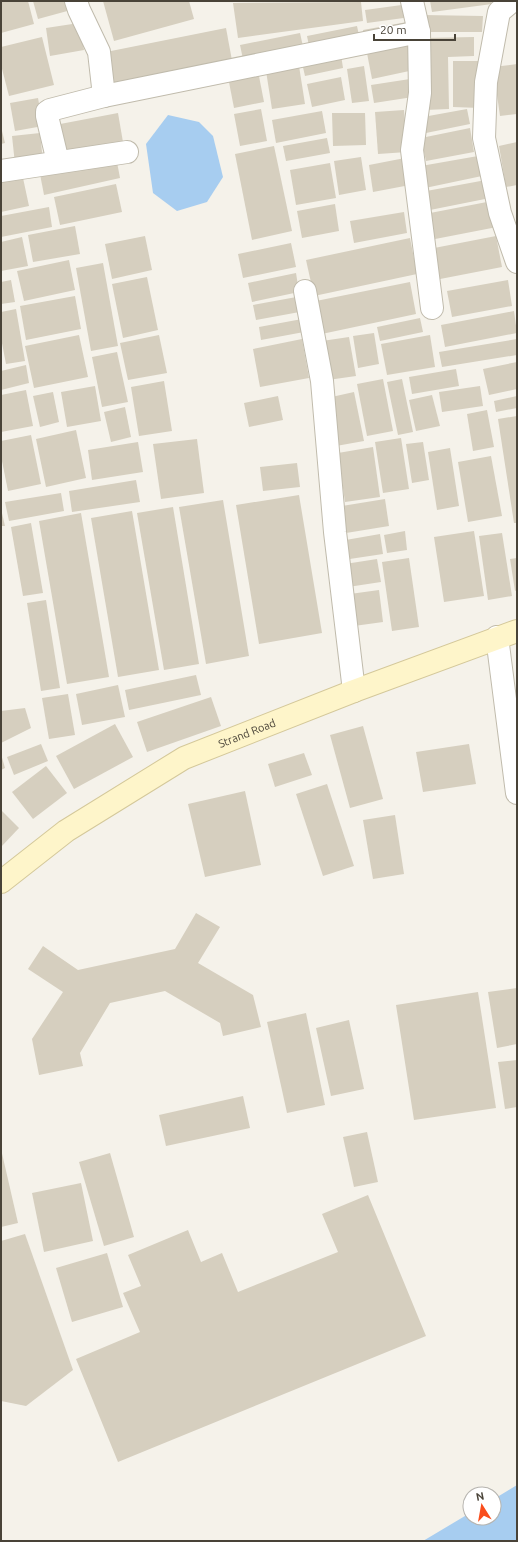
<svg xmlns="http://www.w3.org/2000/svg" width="518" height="1542" font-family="Ubuntu,sans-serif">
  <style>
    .water { fill: #a7cdf0 }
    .building { fill: #d6cfbf }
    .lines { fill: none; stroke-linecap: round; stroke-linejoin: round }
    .minor-casing { stroke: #c0bbac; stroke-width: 24 }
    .secondary-casing { stroke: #d4c89a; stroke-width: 24 }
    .minor { stroke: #fff; stroke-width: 22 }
    .secondary { stroke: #fef5ca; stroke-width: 22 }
    .labels { text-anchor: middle; stroke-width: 3; stroke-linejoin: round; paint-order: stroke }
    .street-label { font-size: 11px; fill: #494338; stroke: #fff }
  </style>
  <rect width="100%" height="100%" fill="#f5f2ea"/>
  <g class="water">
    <path d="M168,115l31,7 14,14 10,41 -16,25 -30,9 -24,-18 -7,-49z"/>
    <path d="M517,1485v56h-94l47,-28v5h24v-19z"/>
  </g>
  <g class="building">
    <path d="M1,1h27l6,23 -33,9z"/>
    <path d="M33,1h35l3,9 -33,9z"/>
    <path d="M103,1h86l5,18 -80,22z"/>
    <path d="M430,1h61l1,3 -60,8z"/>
    <path d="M361,2l2,19 -125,17 -5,-35z"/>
    <path d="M409,4l2,13 -44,6 -2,-13z"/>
    <path d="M423,15l60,1 -1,16h-59z"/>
    <path d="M407,22l2,10 -45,7 -1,-9z"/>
    <path d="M79,23l5,27 -34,6 -4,-28z"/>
    <path d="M357,26l3,14 -50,11 -3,-15z"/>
    <path d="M226,28l7,38 -119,23 -8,-37z"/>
    <path d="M300,33l4,18 -60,13 -4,-19z"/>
    <path d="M42,37l12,48 -45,11 -8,-31v-18z"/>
    <path d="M474,37v19l-26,1 1,52 -24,1 -1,-72z"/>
    <path d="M408,40l6,30 -42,9 -6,-31z"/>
    <path d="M341,55l2,13 -38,8 -3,-13z"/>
    <path d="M453,61h27v47l-27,-1z"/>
    <path d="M517,64v50l-17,2 -7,-49z"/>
    <path d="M299,66l6,38 -33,5 -6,-38z"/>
    <path d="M364,66l5,35 -17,2 -5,-34z"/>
    <path d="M258,71l6,31 -30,6 -6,-31z"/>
    <path d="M341,77l4,23 -33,7 -5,-23z"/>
    <path d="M410,79l3,18 -39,6 -3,-18z"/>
    <path d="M38,98l5,28 -28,5 -5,-28z"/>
    <path d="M261,109l6,32 -27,5 -6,-32z"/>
    <path d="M467,109l3,15 -44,9 -3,-16z"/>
    <path d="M404,110l3,42 -29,2 -3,-42z"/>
    <path d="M322,111l4,22 -50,10 -4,-23z"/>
    <path d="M118,113l6,35 -63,11 -6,-34z"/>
    <path d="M332,113h33l1,32 -33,1z"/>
    <path d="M1,127l4,16 -4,1z"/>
    <path d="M470,128l4,24 -48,9 -5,-23z"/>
    <path d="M40,133l3,28 -28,3 -3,-28z"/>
    <path d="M327,138l3,15 -44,8 -3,-15z"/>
    <path d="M517,142v43l-11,2 -7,-41z"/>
    <path d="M274,146l18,85 -40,9 -17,-86z"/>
    <path d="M478,156l4,20 -57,12 -4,-22z"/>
    <path d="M116,157l4,21 -76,17 -4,-21z"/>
    <path d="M361,157l5,33 -27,5 -5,-34z"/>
    <path d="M405,158l5,27 -37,7 -4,-27z"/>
    <path d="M330,163l6,35 -40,7 -6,-35z"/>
    <path d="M23,178l6,28 -28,6v-30z"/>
    <path d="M486,180l4,18 -65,13 -4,-19z"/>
    <path d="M116,184l6,28 -62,13 -6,-28z"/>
    <path d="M492,201l5,26 -67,13 -5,-26z"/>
    <path d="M335,204l4,27 -37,7 -5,-27z"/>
    <path d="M49,207l3,20 -51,10v-21z"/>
    <path d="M404,212l3,21 -53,10 -4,-22z"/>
    <path d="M75,226l5,28 -47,8 -5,-27z"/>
    <path d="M145,236l7,34 -40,9 -7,-35z"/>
    <path d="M496,236l6,31 -67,13 -6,-31z"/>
    <path d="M22,237l6,29 -27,5v-29z"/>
    <path d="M410,238l7,36 -103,22 -8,-36z"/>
    <path d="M291,243l5,24 -53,11 -5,-24z"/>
    <path d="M69,260l6,30 -51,11 -7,-30z"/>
    <path d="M103,263l15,83 -27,5 -15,-83z"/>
    <path d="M296,273l3,19 -47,10 -4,-19z"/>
    <path d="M147,277l11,53 -35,8 -11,-54z"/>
    <path d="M11,280l4,22 -14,2v-22z"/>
    <path d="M508,280l4,26 -60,11 -5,-26z"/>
    <path d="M410,282l6,32 -99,21 -6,-33z"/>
    <path d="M75,296l6,33 -55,11 -6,-34z"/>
    <path d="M302,296l3,15 -49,9 -3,-15z"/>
    <path d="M16,309l9,52 -19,3 -5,-26v-26z"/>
    <path d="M514,311l3,22 -72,14 -4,-22z"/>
    <path d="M420,318l3,14 -43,9 -3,-14z"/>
    <path d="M302,319l2,13 -43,8 -2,-13z"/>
    <path d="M374,333l5,31 -21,4 -5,-32z"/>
    <path d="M79,335l9,42 -54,11 -9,-42z"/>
    <path d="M159,335l8,38 -39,7 -8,-37z"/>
    <path d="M430,335l5,32 -48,8 -6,-31z"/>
    <path d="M349,337l7,39 -28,4 -6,-39z"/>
    <path d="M302,339l7,39 -49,9 -7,-38z"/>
    <path d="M517,339v16l-75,12 -3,-15z"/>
    <path d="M117,352l11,50 -26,5 -10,-50z"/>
    <path d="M517,362v27l-28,6 -6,-26z"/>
    <path d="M26,365l3,18 -28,7v-19z"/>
    <path d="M456,369l3,17 -47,8 -3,-17z"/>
    <path d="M383,379l10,52 -26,5 -10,-52z"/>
    <path d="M402,379l11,53 -15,3 -11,-53z"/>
    <path d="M164,381l8,50 -33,5 -8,-49z"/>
    <path d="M95,386l6,35 -34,6 -6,-35z"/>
    <path d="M480,386l3,20 -41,6 -3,-20z"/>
    <path d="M26,390l7,36 -32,6v-37z"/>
    <path d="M53,392l6,30 -19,5 -7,-31z"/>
    <path d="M354,392l10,49 -28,5 -9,-48z"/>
    <path d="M432,395l8,31 -24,5 -7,-31z"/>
    <path d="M278,396l5,24 -34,7 -5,-24z"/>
    <path d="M517,396v12l-21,4 -2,-11z"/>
    <path d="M125,407l6,30 -20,5 -7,-30z"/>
    <path d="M487,410l7,37 -21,4 -6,-37z"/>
    <path d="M517,416v107h-3l-16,-104z"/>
    <path d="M76,430l10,48 -40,9 -10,-48z"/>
    <path d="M31,435l10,49 -33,7 -7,-35v-15z"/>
    <path d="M401,438l8,51 -26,4 -8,-51z"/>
    <path d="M197,439l7,54 -43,6 -8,-55z"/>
    <path d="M138,442l5,30 -51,8 -4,-30z"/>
    <path d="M423,442l6,38 -17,3 -6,-39z"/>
    <path d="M373,447l7,50 -35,5 -7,-49z"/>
    <path d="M450,448l9,58 -22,4 -9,-58z"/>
    <path d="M491,456l11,60 -34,6 -10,-60z"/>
    <path d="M297,463l3,24 -37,4 -3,-24z"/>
    <path d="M136,480l4,22 -68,10 -3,-21z"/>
    <path d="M61,493l3,18 -55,10 -4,-19z"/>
    <path d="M299,495l23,138 -63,11 -23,-139z"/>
    <path d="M385,499l4,27 -43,7 -4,-27z"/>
    <path d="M223,500l26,156 -43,8 -27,-157z"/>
    <path d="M173,507l26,157 -35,6 -27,-157z"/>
    <path d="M1,509l4,17h-4z"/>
    <path d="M132,511l27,159 -41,7 -27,-159z"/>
    <path d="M81,513l28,164 -42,7 -28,-163z"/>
    <path d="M31,523l12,70 -20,3 -12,-69z"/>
    <path d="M405,531l2,19 -20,3 -3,-18z"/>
    <path d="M474,531l10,65 -40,6 -10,-65z"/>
    <path d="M502,533l10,63 -24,4 -9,-64z"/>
    <path d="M380,534l3,20 -40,6 -3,-19z"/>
    <path d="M409,558l10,69 -27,4 -10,-69z"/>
    <path d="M517,558v32l-2,1 -5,-32z"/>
    <path d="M377,559l4,23 -33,5 -3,-23z"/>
    <path d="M379,590l4,32 -29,4 -4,-32z"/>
    <path d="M46,600l14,88 -19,3 -14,-88z"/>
    <path d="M196,675l5,20 -72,15 -4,-20z"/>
    <path d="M118,685l7,32 -43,8 -6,-31z"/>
    <path d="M68,694l7,41 -26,4 -7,-41z"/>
    <path d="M211,697l10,29 -74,26 -10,-30z"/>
    <path d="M25,708l6,20 -30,15v-32z"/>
    <path d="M115,724l18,33 -59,32 -18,-33z"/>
    <path d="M363,726l20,73 -33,9 -20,-73z"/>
    <path d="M41,744l7,17 -34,14 -7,-18z"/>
    <path d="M469,744l7,40 -53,8 -7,-40z"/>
    <path d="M304,753l8,22 -37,12 -7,-23z"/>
    <path d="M1,754l4,14 -4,2z"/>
    <path d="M46,766l21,27 -34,26 -21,-27z"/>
    <path d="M327,784l27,82 -31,10 -27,-82z"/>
    <path d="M245,791l16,74 -56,12 -17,-73z"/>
    <path d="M1,810l18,18 -18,19z"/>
    <path d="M395,815l9,59 -31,5 -10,-59z"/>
    <path d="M196,913l24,14 -22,36 55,32 8,32 -38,9 -3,-13 -55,-32 -55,12 -30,50 3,13 -44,9 -7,-36 31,-47 -35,-23 15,-23 35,24 97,-21z"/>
    <path d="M517,988v56l-20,4 -9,-56z"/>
    <path d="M478,992l18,116 -82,12 -18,-115z"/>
    <path d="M306,1013l19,92 -38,8 -20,-91z"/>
    <path d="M349,1020l15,69 -33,7 -15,-68z"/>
    <path d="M517,1060v47l-12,2 -7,-47z"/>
    <path d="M243,1096l7,32 -84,18 -7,-31z"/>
    <path d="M367,1132l11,50 -24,5 -11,-50z"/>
    <path d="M1,1149l17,74 -17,4z"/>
    <path d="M110,1153l24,84 -30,9 -25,-84z"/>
    <path d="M81,1183l12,58 -49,11 -12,-59z"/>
    <path d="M368,1195l58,141 -308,126 -42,-103 64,-27 -17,-39 18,-7 -13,-31 60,-25 13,32 21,-9 16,39 100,-40 -16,-38z"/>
    <path d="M25,1234l48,136 -47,36 -25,-5v-160z"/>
    <path d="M107,1253l16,54 -51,15 -16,-54z"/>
  </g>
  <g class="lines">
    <g class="minor-casing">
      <g id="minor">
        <path d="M76,1l3,9 20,42 5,44"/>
        <path d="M412,1l7,31 1,61 -8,57 20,158"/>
        <path d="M512,1l-13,11 -13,70 -2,56 16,75 17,49"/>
        <path d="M58,162l-11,-46v-4l3,-2 54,-14 315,-64"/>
        <path d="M1,171l126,-19"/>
        <path d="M305,291l17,90 13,151 19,159"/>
        <path d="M497,637l20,156"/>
      </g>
    </g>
    <g class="secondary-casing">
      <g id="secondary">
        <path id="s1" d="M1,882l65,-51 118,-73 170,-67 163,-60"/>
      </g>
    </g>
    <use href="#minor" class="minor"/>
    <use href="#secondary" class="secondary"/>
  </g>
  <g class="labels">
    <g class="street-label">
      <text dy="4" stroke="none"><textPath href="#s1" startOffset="289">Strand Road</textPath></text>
    </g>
  </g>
  <rect width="518" height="1542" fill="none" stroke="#494338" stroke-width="4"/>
  <g transform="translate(482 1506) rotate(349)"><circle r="19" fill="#ffffff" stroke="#b6b4af"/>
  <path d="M0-3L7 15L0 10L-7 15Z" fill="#f94d1c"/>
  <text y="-6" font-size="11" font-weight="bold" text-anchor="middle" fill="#494338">N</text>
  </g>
  <path d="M374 34v6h81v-6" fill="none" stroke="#494338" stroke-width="2"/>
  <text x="380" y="34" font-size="12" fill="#494338" stroke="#ffffff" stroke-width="3" paint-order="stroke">20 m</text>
</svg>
